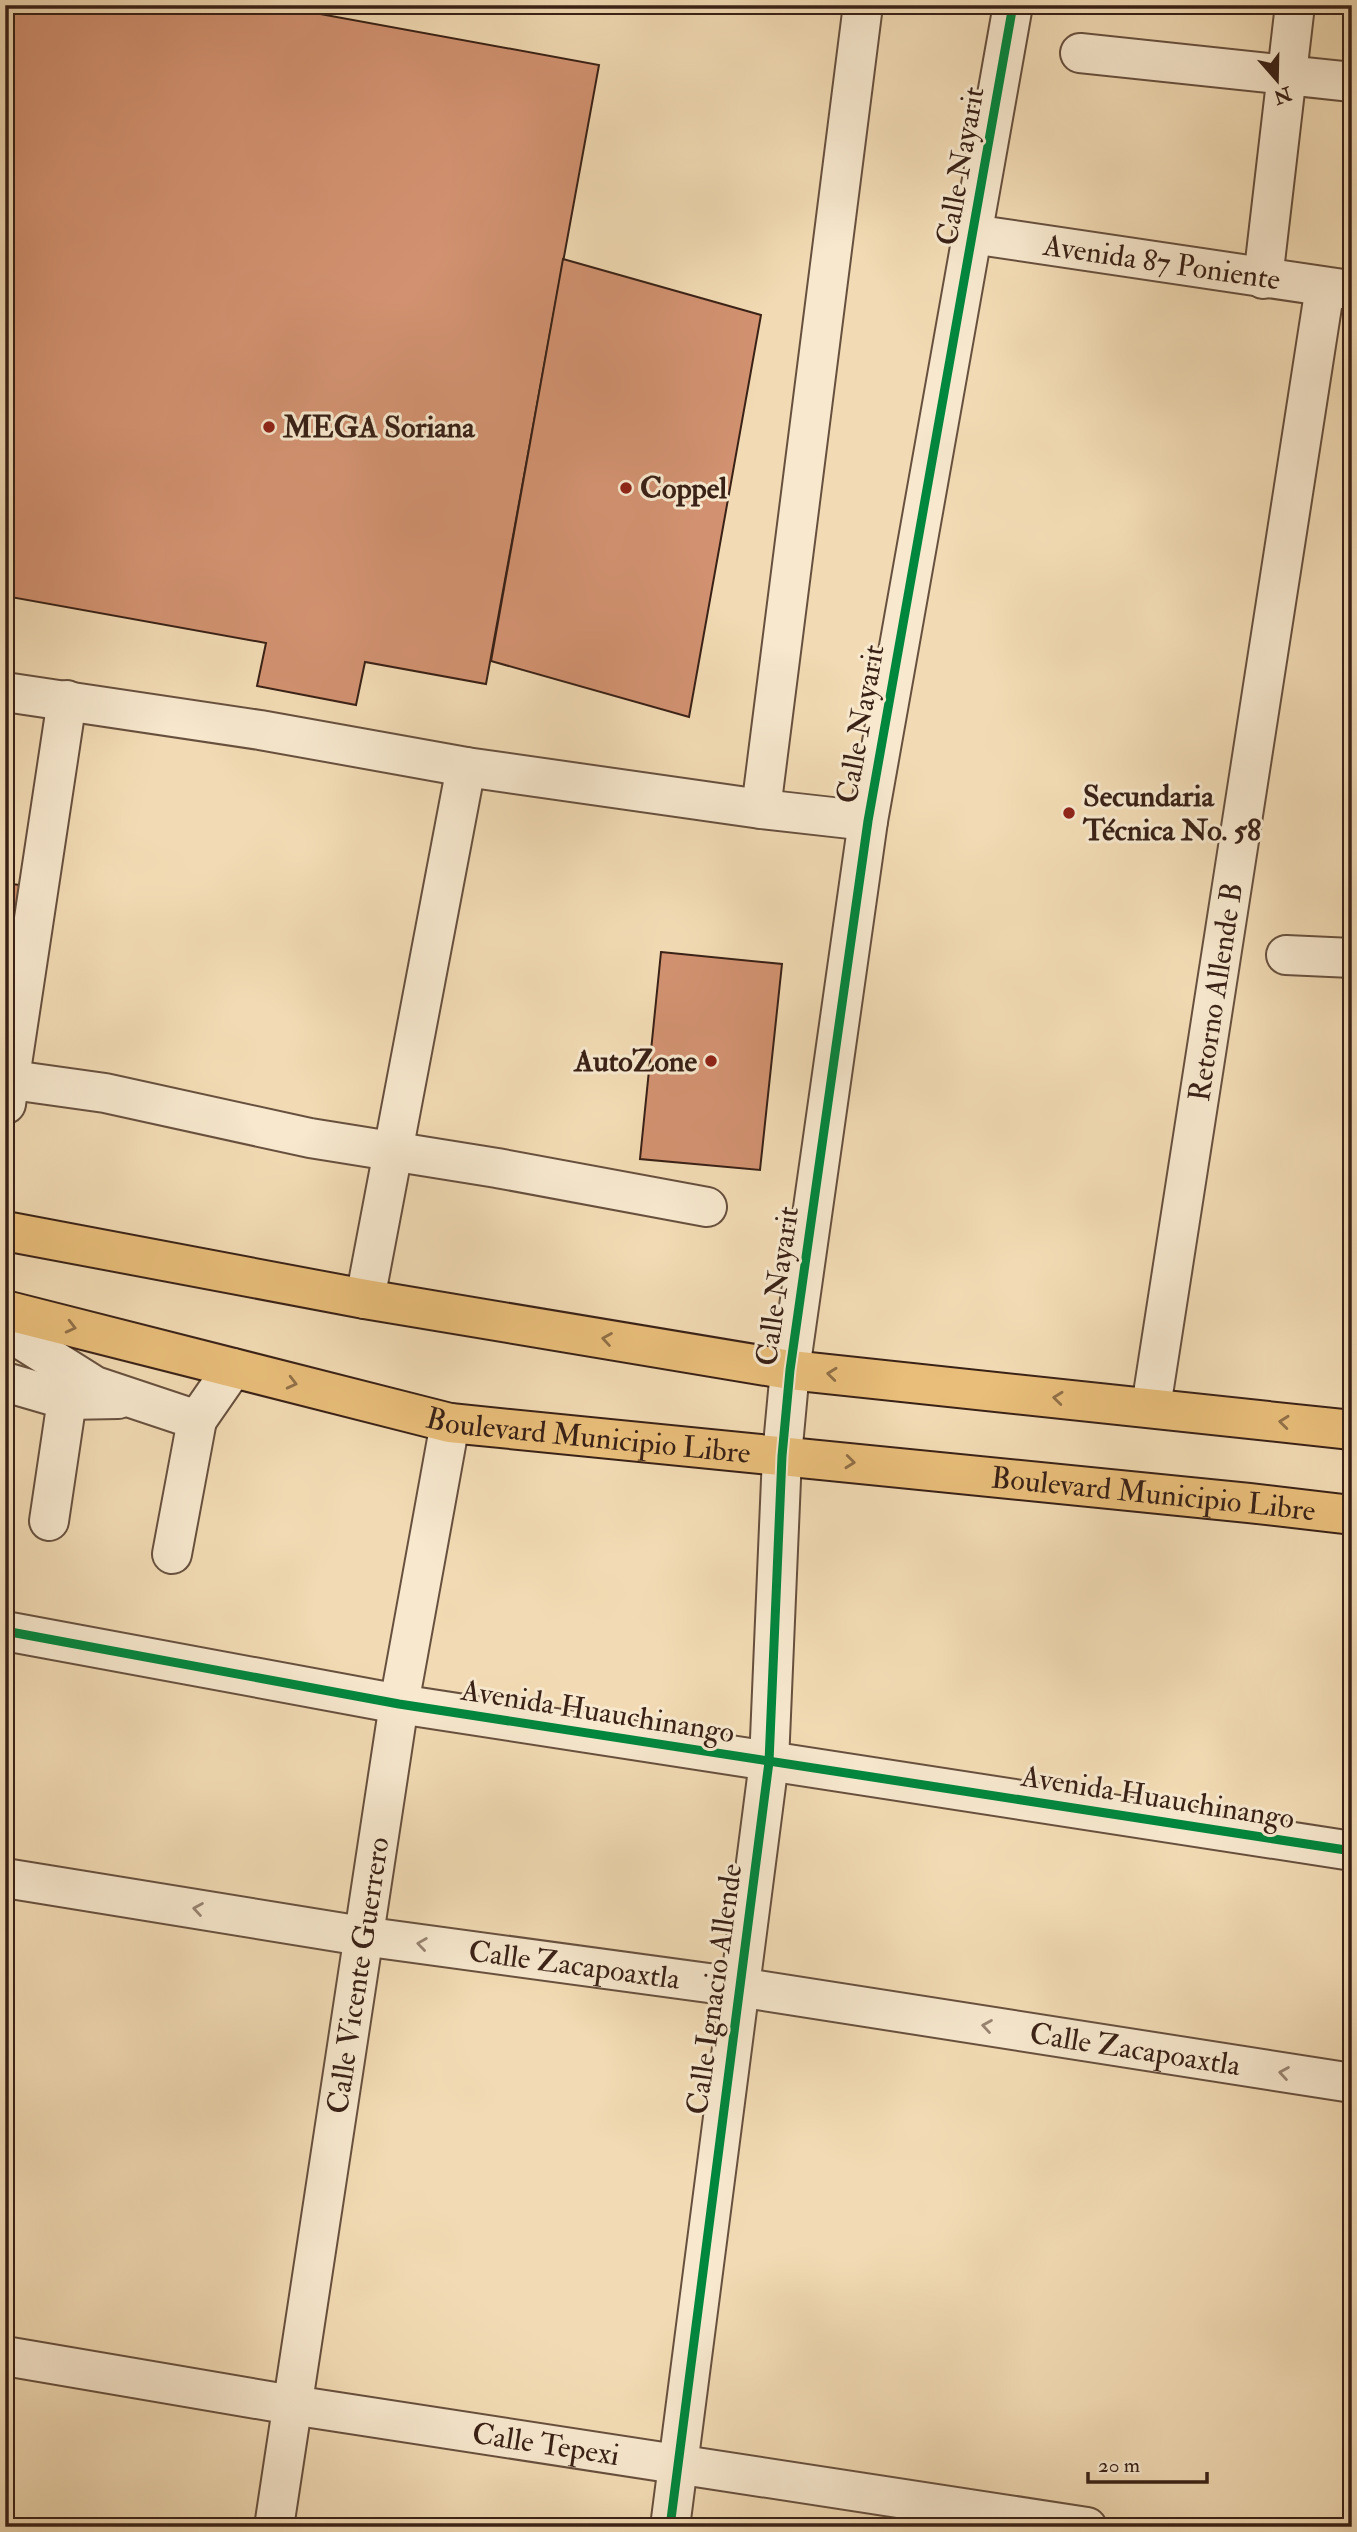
<svg xmlns="http://www.w3.org/2000/svg" width="1357" height="2532" font-family="'IM FELL Double Pica',serif">
  <style>
    .building { fill: #d29271; stroke: #392116; stroke-width: 2 }
    .lines { fill: none; stroke-linecap: round; stroke-linejoin: round }
    .minor-casing { stroke: #67503e; stroke-width: 42 }
    .major-casing { stroke: #392116; stroke-width: 42 }
    .minor { stroke: #f7e8ce; stroke-width: 38 }
    .major { stroke: #e9be7a; stroke-width: 38 }
    .cycleway-casing { stroke: #f7e8ce; stroke-width: 13 }
    .cycleway { stroke: #00873e; stroke-width: 9 }
    .oneway { stroke: #917048 }
    .oneway2 { stroke: #988472 }
    .poi-dot { fill: #8f2418; stroke: #f7e8ce; stroke-width: 2.5 }
    .labels { text-anchor: middle; stroke-width: 6; stroke-linejoin: round; paint-order: stroke }
    .street-label { font-size: 30px; fill: #392116; stroke: #f7e8ce }
    .poi-label { font-size: 30px; font-weight: bold; fill: #392116; stroke: #f7e8ce; text-anchor: start }
  </style>
  <rect width="100%" height="100%" fill="#f2dbb4"/>
  <filter id="stains"><feTurbulence type="fractalNoise" baseFrequency=".00286" numOctaves="4"/><feColorMatrix values="0 0 0 0 .2 0 0 0 0 .09 0 0 0 0 .02 0 0 0 .5 -.17"/></filter>
  <radialGradient id="worn" r=".72"><stop offset=".6" stop-color="#630" stop-opacity="0"/><stop offset="1" stop-color="#630" stop-opacity=".3"/></radialGradient>
  <g class="building">
    <path d="M5,5h266l328,60 -113,619 -121,-22 -9,43 -99,-19 9,-43 -261,-47z"/>
    <path d="M563,259l198,56 -72,402 -198,-56z"/>
    <path d="M5,883l15,2 -15,95z"/>
    <path d="M661,952l121,12 -22,206 -120,-11z"/>
  </g>
  <g class="lines">
    <g class="minor-casing">
      <g id="minor">
        <path d="M1080,53l272,29"/>
        <path id="s1" d="M972,234l378,56"/>
        <path d="M1263,279l32,-274"/>
        <path d="M5,692l255,38 206,37 295,42 107,12"/>
        <path d="M761,809l102,-804"/>
        <path d="M1286,955l66,3"/>
        <path d="M5,1079l100,14 205,45 187,30 210,39"/>
        <path d="M6,1104l61,-404"/>
        <path d="M365,1299l101,-532"/>
        <path d="M5,1327l20,15 70,44 102,34 36,-52"/>
        <path d="M5,1382l62,18 51,-1"/>
        <path id="s2" d="M1151,1407l174,-1120"/>
        <path d="M49,1521l18,-121"/>
        <path d="M172,1554l25,-134"/>
        <path d="M5,1631l394,73 953,147"/>
        <path id="s3" d="M5,1878l357,58 376,51 614,96"/>
        <path id="s4" d="M5,2356l287,49 795,122"/>
        <path id="s5" d="M274,2527l125,-823 51,-281"/>
        <path d="M670,2527l99,-765 13,-306 8,-86 78,-549 145,-816"/>
      </g>
    </g>
    <g class="major-casing">
      <g id="major">
        <path d="M5,1231l360,68 425,71 562,60"/>
        <path id="s6" d="M5,1310l445,113 799,80 103,12"/>
      </g>
    </g>
    <use href="#minor" class="minor"/>
    <use href="#major" class="major"/>
    <g class="cycleway-casing">
      <g id="cycleway">
        <path d="M5,1631l394,73 953,147"/>
        <path d="M670,2527l99,-765 13,-306 8,-86 78,-549 145,-816"/>
      </g>
    </g>
    <use href="#cycleway" class="cycleway"/>
  </g>
  <defs><path id="oneway-chevron" d="M-2-3.5L2.5 0L-2 3.5" fill="none" stroke-width="1.6" stroke-linecap="round" stroke-linejoin="round" transform="scale(1.75)"/></defs>
  <g class="oneway">
    <use href="#oneway-chevron" transform="translate(71 1327) rotate(14)"/>
    <use href="#oneway-chevron" transform="translate(607 1339) rotate(-171)"/>
    <use href="#oneway-chevron" transform="translate(832 1374) rotate(-174)"/>
    <use href="#oneway-chevron" transform="translate(292 1383) rotate(14)"/>
    <use href="#oneway-chevron" transform="translate(1058 1398) rotate(-174)"/>
    <use href="#oneway-chevron" transform="translate(1284 1422) rotate(-174)"/>
    <use href="#oneway-chevron" transform="translate(850 1462) rotate(6)"/>
  </g>
  <g class="oneway2">
    <use href="#oneway-chevron" transform="translate(198 1909) rotate(-171)"/>
    <use href="#oneway-chevron" transform="translate(422 1944) rotate(-172)"/>
    <use href="#oneway-chevron" transform="translate(987 2026) rotate(-171)"/>
    <use href="#oneway-chevron" transform="translate(1284 2073) rotate(-171)"/>
  </g>
  <g class="poi-dot">
    <circle cx="269" cy="427" r="7"/>
    <circle cx="626" cy="488" r="7"/>
    <circle cx="1069" cy="813" r="7"/>
    <circle cx="711" cy="1061" r="7"/>
  </g>
  <g class="labels">
    <g class="street-label">
      <text transform="translate(960 166) rotate(-80)" y="10">Calle Nayarit</text>
      <text dy="10" stroke="none"><textPath href="#s1" startOffset="192">Avenida 87 Poniente</textPath></text>
      <text transform="translate(860 724) rotate(-80)" y="10">Calle Nayarit</text>
      <text dy="10" stroke="none"><textPath href="#s2" startOffset="420">Retorno Allende B</textPath></text>
      <text transform="translate(777 1286) rotate(-82)" y="10">Calle Nayarit</text>
      <text dy="10" stroke="none"><textPath href="#s6" startOffset="598">Boulevard Municipio Libre</textPath></text>
      <text dy="10" stroke="none"><textPath href="#s6" startOffset="1166">Boulevard Municipio Libre</textPath></text>
      <text transform="translate(598 1711) rotate(9)" y="10">Avenida Huauchinango</text>
      <text transform="translate(1158 1797) rotate(9)" y="10">Avenida Huauchinango</text>
      <text dy="10" stroke="none"><textPath href="#s3" startOffset="576">Calle Zacapoaxtla</textPath></text>
      <text dy="10" stroke="none"><textPath href="#s5" startOffset="558">Calle Vicente Guerrero</textPath></text>
      <text transform="translate(714 1989) rotate(-82)" y="10">Calle Ignacio Allende</text>
      <text dy="10" stroke="none"><textPath href="#s3" startOffset="1143">Calle Zacapoaxtla</textPath></text>
      <text dy="10" stroke="none"><textPath href="#s4" startOffset="548">Calle Tepexi</textPath></text>
    </g>
    <g class="poi-label">
      <text x="283" y="437">MEGA Soriana</text>
      <text x="640" y="498">Coppel</text>
      <text x="1083" y="806">Secundaria<tspan x="1083" dy="34">Técnica No. 58</tspan></text>
      <text x="697" y="1071" text-anchor="end">AutoZone</text>
    </g>
  </g>
  <rect width="1357" height="2532" fill="none" stroke="#f2dbb4" stroke-width="28"/>
  <rect x="7" y="7" width="1343" height="2518" fill="none" stroke="#392116" stroke-width="3.5"/>
  <rect x="14" y="14" width="1329" height="2504" fill="none" stroke="#392116" stroke-width="2"/>
  <g transform="translate(1277 80) rotate(160)" stroke="#f7e8ce" stroke-width="5" paint-order="stroke">
  <path d="M0-5L12 26L0 18L-12 26Z" fill="#392116"/>
  <text y="-10" font-size="19" font-weight="bold" text-anchor="middle" fill="#392116">N</text>
  </g>
  <path d="M1088 2472v10h119v-10" fill="none" stroke="#392116" stroke-width="3.5"/>
  <text x="1098" y="2472" font-size="21" fill="#392116" stroke="#f7e8ce" stroke-width="5" paint-order="stroke">20 m</text>
  <rect width="100%" height="100%" filter="url(#stains)"/>
  <rect width="100%" height="100%" fill="url(#worn)"/>
</svg>
